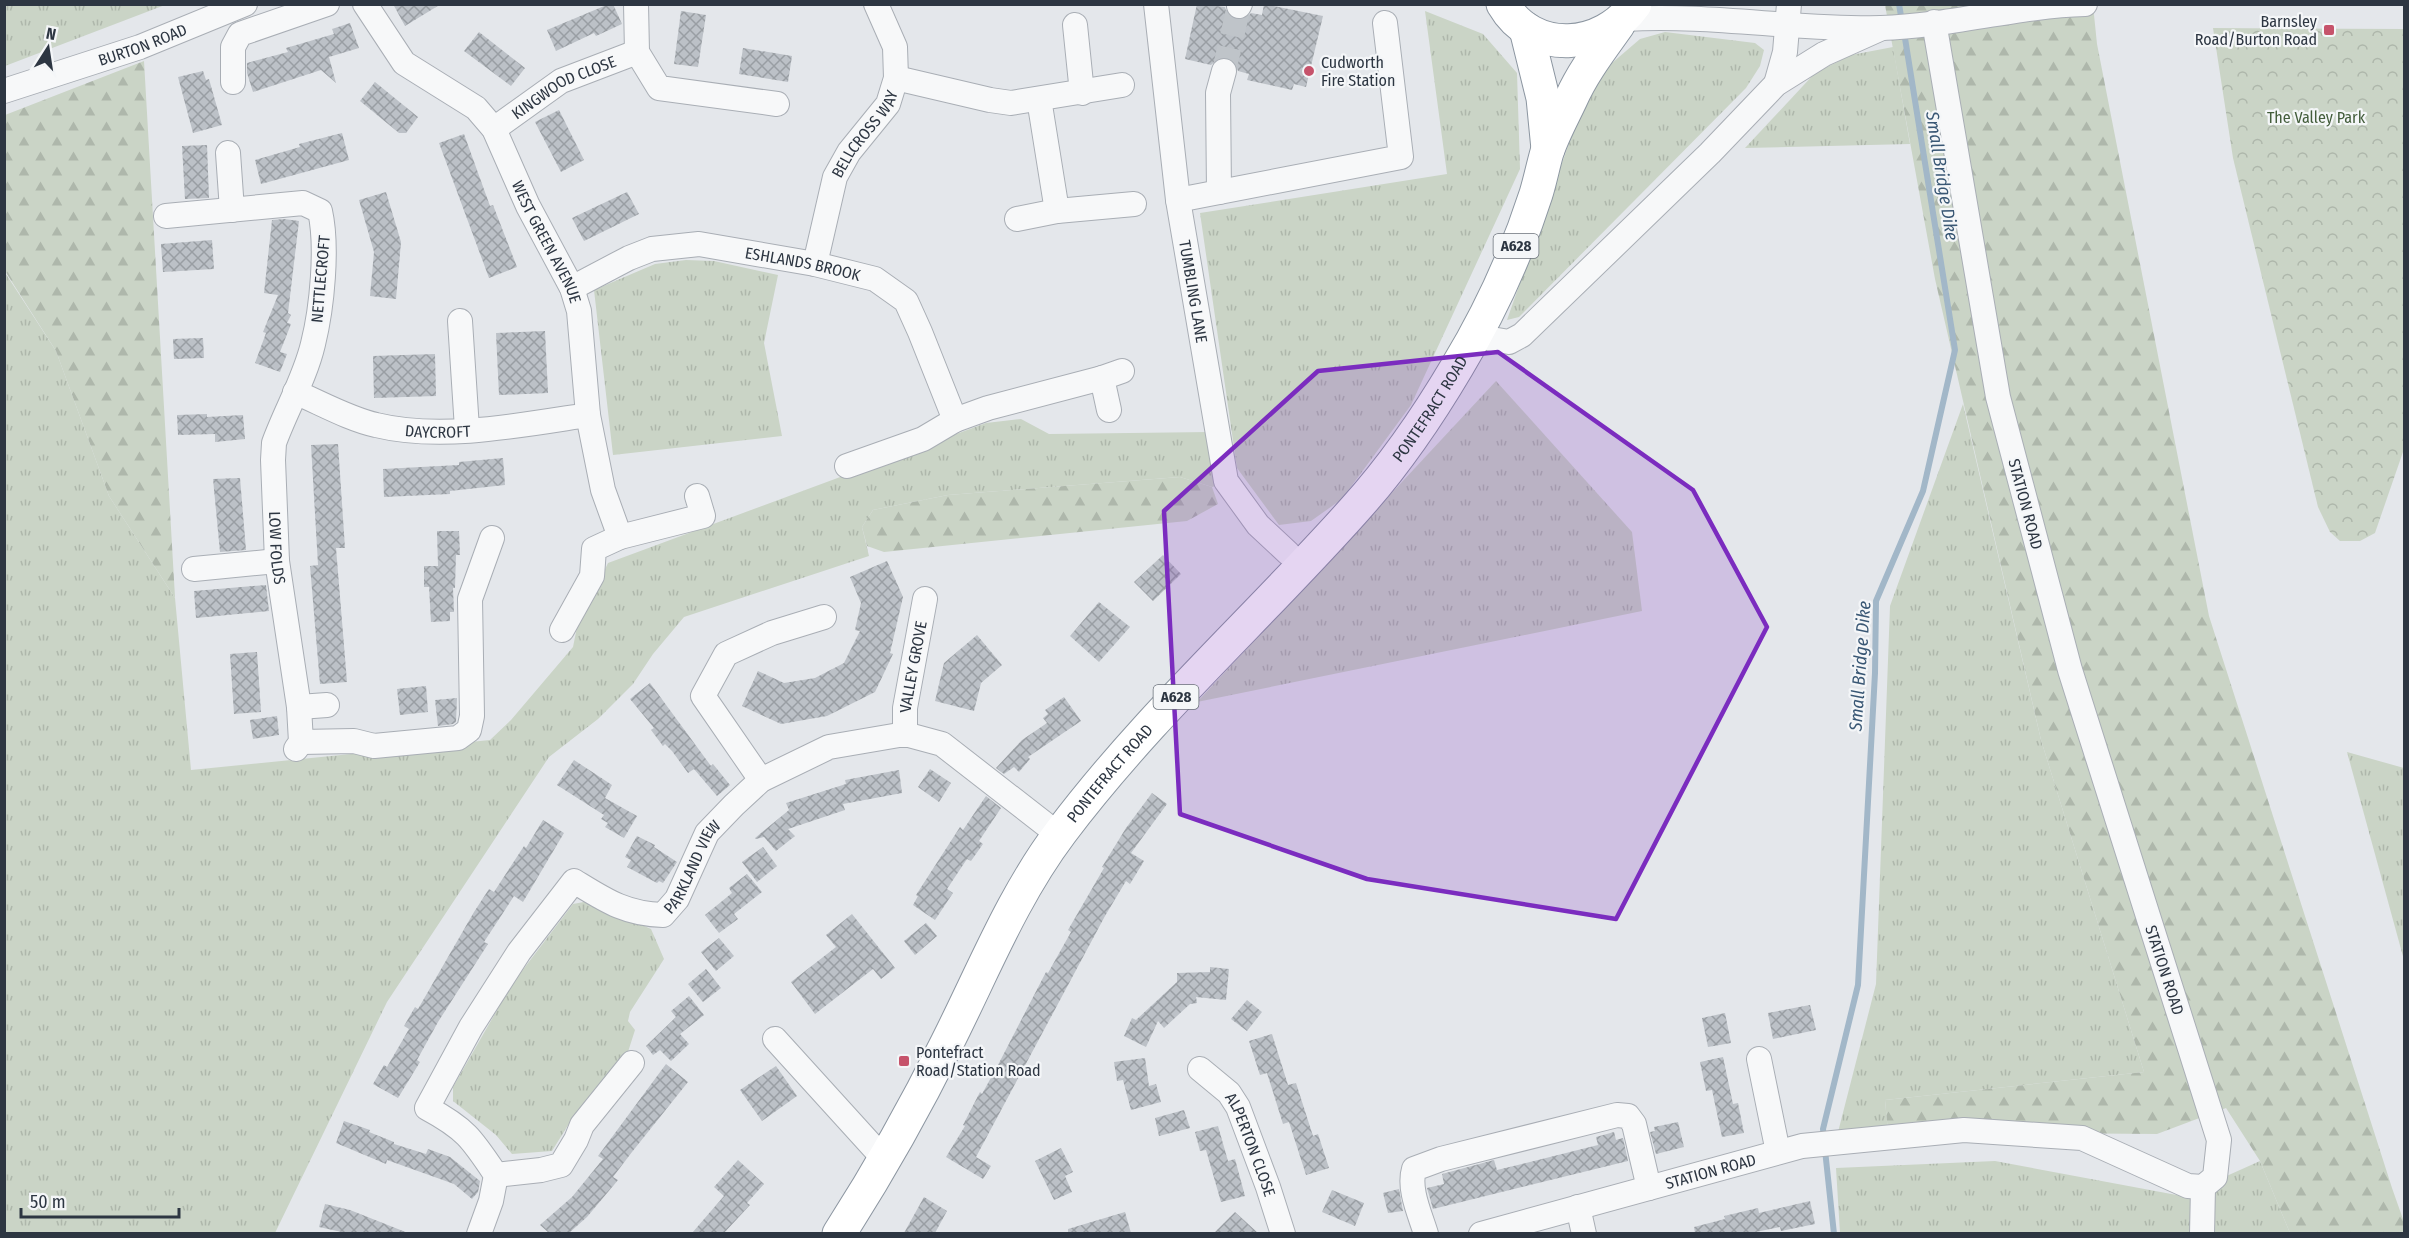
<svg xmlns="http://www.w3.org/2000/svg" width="2409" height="1238" font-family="'Fira Sans Condensed',sans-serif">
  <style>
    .grass { fill: url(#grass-tufts) }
    .forest { fill: url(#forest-firs) }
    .park { fill: url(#park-crowns) }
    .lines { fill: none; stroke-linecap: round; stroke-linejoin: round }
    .stream { stroke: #a2b7c8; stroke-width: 6 }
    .building { fill: url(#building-cross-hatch) }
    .minor-tunnel { stroke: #bfc4c9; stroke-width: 24; stroke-dasharray: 24 12; stroke-linecap: butt }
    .minor-casing { stroke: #a9aeb5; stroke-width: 26 }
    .highway-casing { stroke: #8c96a1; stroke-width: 35 }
    .minor { stroke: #f7f8f9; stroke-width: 24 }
    .highway { stroke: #fff; stroke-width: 33 }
    .marked { fill: #7b2cbf; fill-opacity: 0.2; stroke: #7b2cbf; stroke-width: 4.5; stroke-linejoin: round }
    .poi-dot { fill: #c6536b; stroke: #f4f6f8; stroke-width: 2 }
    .labels { text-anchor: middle; stroke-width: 4.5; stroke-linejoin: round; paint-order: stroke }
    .shield { fill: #f4f6f8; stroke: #697079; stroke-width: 1.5 }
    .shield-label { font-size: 15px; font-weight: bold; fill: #2d3642 }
    .poi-label { font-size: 16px; fill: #2d3642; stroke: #f4f6f8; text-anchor: start }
    .street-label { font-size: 16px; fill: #2d3642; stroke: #f4f6f8 }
    .park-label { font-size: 16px; fill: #435d3b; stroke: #f4f6f8 }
    .water-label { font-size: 18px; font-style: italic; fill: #395774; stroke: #f4f6f8 }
  </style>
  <defs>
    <pattern id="grass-tufts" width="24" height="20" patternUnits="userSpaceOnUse" patternTransform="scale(1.5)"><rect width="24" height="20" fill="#cad4c6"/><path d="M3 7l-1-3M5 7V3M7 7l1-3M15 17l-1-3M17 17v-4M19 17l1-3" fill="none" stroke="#aeb7ab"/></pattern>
    <pattern id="forest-firs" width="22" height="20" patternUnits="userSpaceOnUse" patternTransform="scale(1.5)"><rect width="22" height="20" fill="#cad4c6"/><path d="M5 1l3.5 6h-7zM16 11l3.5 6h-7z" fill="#aeb7ab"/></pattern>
    <pattern id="park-crowns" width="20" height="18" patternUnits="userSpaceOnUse" patternTransform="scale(1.5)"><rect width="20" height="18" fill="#cad4c6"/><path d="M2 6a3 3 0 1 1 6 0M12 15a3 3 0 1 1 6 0" fill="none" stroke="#aeb7ab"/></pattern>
    <pattern id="building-cross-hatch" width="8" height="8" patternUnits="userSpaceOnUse" patternTransform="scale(1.5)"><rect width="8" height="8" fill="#bcc1c7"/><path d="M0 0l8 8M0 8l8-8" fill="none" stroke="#999ea3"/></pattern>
  </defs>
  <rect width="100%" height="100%" fill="#e4e7eb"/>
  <g class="grass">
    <path d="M5,4h160v1l-160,61z"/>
    <path d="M1425,11l58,23 34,39 3,96 -109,236 -69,94 -31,22 -32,4 -42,-57 -37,-255 247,-39z"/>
    <path d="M1665,32l90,11 9,7 -4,16 -14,22 -227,229 -12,3 77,-220 28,-37 28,-24z"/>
    <path d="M1893,47l17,97 -165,4 70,-75 36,-18z"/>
    <path d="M686,260l28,1 64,14 -14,68 18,93 -169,19 -19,-165 61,-26z"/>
    <path d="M4,271l52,80 53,145 66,102 16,172 299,-30 21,-20 62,-73 4,-20 31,-64 378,-140 35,-4 28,15 160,-2 14,52 -11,3 -32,-10 -232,18 -75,15 -11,17 7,29 -185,61 -31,37 -20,30 -35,35 -49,38 -162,245 -112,231h-270z"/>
    <path d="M1496,381l136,151 10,79 -445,91z"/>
    <path d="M1963,404l78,336 103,332 -259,28 3,32 -51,4 39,-152 14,-378z"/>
    <path d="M2347,752l57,16v192z"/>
    <path d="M589,901l62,28 13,30 -34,53 -2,9 7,9 -8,25 -52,59 -23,37 -40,3 -16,-19 -43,-34v-14l59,-103 61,-80z"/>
    <path d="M1995,1161l187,35 78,-35 30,72h-450l-4,-65z"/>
  </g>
  <g class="forest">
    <path d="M1885,5h208l4,39 112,572 183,572 12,34v11h-114l-30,-72 -34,-53 -69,26 -269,-2 -3,-32 259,-28 -103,-332 -106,-461z"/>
    <path d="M144,61l31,536v1l-66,-102 -53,-145 -51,-80v-156z"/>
    <path d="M1180,477l32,10 6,17 -31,17 -303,31 -17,-6 -5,-19 11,-17 75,-15z"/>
  </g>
  <path class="park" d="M2213,28l191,1v420l-29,84 -15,8h-20l-10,-9 -12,-25 -85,-349z"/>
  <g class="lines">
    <g class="stream">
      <path d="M1899,4l3,18"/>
      <path d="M1824,1139l-1,-10 35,-144 17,-312 1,-72 47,-110 32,-141 -51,-318"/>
      <path d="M1825,1150l9,84"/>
    </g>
  </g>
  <g class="building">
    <path d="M393,4h48l-36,22z"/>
    <path d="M609,4h4l9,20 -26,12 -2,-3 -38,18 -9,-21z"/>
    <path d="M1197,4l28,3 2,7 12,6 7,-2 5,-5 11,2 2,-11 59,12 -17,71 -12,-3 -2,6 -45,-10 2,-6 -11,-3 -4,-10 -7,-4h-7l-9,8 -26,-6z"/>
    <path d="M681,11l25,4 -8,52 -24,-3z"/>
    <path d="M350,23l9,25 -30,9 7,26 -15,-13 -68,22 -6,-19v-10l41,-11 -2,-4 48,-14 -2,-5z"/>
    <path d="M479,32l46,36 -14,18 -47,-35z"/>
    <path d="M743,48l49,8 -4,26 -49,-8z"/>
    <path d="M203,71l3,9 3,-1 13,46 -29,8 -15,-56z"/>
    <path d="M375,82l43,35 -12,16h-7l-39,-32z"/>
    <path d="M559,110l25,50 -23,12 -26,-50z"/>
    <path d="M342,133l7,27 -88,24 -6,-24 45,-13 -1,-3z"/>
    <path d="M464,134l26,72 3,-1 24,62 -28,11 -50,-135z"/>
    <path d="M207,145l2,53 -24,1 -3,-53z"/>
    <path d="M386,192l15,50 -5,57 -26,-3 4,-44 -15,-52z"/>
    <path d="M627,192l12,22 -55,27 -12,-23z"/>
    <path d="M284,219l15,2 -11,92 3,2 -4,8 4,1 -11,28 7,2 -7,18 -25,-9 11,-30 -3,-1 15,-37 -14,-2 8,-73z"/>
    <path d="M212,240l2,29 -51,3 -2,-28z"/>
    <path d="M545,331l3,62 -49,2 -3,-62z"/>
    <path d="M203,338l1,20 -30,1 -1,-20z"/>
    <path d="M435,354l1,42 -62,2 -1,-42z"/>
    <path d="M207,414v3l36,-2 2,24 -30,3v-8l-37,1 -1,-20z"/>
    <path d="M338,444l7,104h-9l11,134 -27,2 -10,-118 8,-1 -7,-120z"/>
    <path d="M503,458l2,27 -55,6v3l-66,3 -1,-28 76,-4v-3z"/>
    <path d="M240,478l6,72 -26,2 -7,-73z"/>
    <path d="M437,531h22l1,24h-4l-1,33h-2l1,24h-4v9l-19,1 -2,-35h-5v-21h14z"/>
    <path d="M1163,555l18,19 -28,27 -19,-19z"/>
    <path d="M887,561l16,36 -13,56 3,1 -18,38 -48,24 -46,8 -39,-18 16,-35 26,12 31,-5 29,-15 16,-32 -5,-1 6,-27 -11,-26z"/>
    <path d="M266,585l3,26 -73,7 -2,-27z"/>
    <path d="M1099,602l31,25 -31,35 -29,-26z"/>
    <path d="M977,635l25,30 -21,18 -7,28 -39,-10 9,-38z"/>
    <path d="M257,652l4,60 -27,2 -4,-60z"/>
    <path d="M650,683l61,83 2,-2 17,21 -13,11 -23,-27 -6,4 -16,-22 -7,-7 -2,2 -12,-16 3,-2 -24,-29z"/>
    <path d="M426,686l2,26 -28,3 -3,-26z"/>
    <path d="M1064,697l17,24 -53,36 2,2 -11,13 -5,-5 -10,7 -8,-6 26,-28 25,-17 -4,-5 5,-4 -3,-4z"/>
    <path d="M457,698l-1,24 -3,2 -15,2 -3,-26z"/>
    <path d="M277,716l2,19 -26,4 -3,-19z"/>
    <path d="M574,760l38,25 -7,13 32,18 -13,22 -19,-11 3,-4 -7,-4 3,-4 -47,-30z"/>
    <path d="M930,769l21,14 -12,19 -21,-15z"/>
    <path d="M899,770l3,23 -59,11 2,6 -57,19 7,7 -19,15 -12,-14 -8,2 -1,-1 34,-28 -3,-7 60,-19 -1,-4z"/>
    <path d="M1152,793l15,11 -36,49 13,8 -14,23 -4,-3 -21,35 -129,241 15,9 -8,13 -37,-22 19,-31 -2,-1 17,-33 2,2 17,-31 47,-91 2,1 23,-41 -3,-2 36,-62 -2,-1 24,-39z"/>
    <path d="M986,796l15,12 -22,33 4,3 -12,17 -4,-2 -20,30 6,4 -18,27 -22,-15 5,-9 -2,-1 44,-68 3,3z"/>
    <path d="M543,820l21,13 -41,69 -9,-6 -30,46 4,2 -50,78 -21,38 3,2 -22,36 -25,-14 11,-19 3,2 22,-38 -5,-3 11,-19 3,2 56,-97 15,-23 5,3 30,-46 2,2z"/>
    <path d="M637,836l18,9 -1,2 23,15 -14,21 -4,-2 -2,2 -30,-16 4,-7 -6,-3z"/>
    <path d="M763,847l14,19 -20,16 -15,-20z"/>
    <path d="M747,874l15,18 -28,22 4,5 -19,14 -14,-18 27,-22 -3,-5z"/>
    <path d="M852,914l43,54 -14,11 -8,-10 -58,45 -24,-32 45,-35 -10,-12z"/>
    <path d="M926,923l11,13 -22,19 -11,-14z"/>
    <path d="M719,938l15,18 -18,15 -15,-19z"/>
    <path d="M1210,967l19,2 -3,31 -30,-3 1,6 -7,1 -26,24 -6,-7 -12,26 -22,-11 8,-18 4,2 41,-38v-9l33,-1z"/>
    <path d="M706,969l15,19 -18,14 -15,-18z"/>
    <path d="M689,996l15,19 -24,19 9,10 -18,17 -11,-11 -7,5 -7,-9 30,-29 -5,-6z"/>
    <path d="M1247,1000l15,12 -15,19 -16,-12z"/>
    <path d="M1810,1005l6,25 -43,9 -5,-26z"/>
    <path d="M1725,1013l6,30 -23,4 -6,-29z"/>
    <path d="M1272,1034l16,51 8,-2 17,53 5,-2 11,34 -23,7 -17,-53 -6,2 -16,-51 -7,2 -11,-34z"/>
    <path d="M1723,1057l10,47 5,-1 6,30 -22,4 -10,-47 -6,1 -6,-29z"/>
    <path d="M1145,1058l4,28 7,-2 5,18 -30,8 -8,-30 -6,1 -3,-19z"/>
    <path d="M666,1064l22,18 -56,70 -19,25 5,3 -31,37 -18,16h-20l-9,-8 32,-28 31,-38 -5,-3z"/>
    <path d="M776,1066l21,30 -35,25 -22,-31z"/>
    <path d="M1184,1110l6,18 -31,8 -4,-18z"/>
    <path d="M344,1121l26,9 -1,2 25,10v2l32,10 2,-5 22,8 30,24 -2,11 -6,7 -18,-15 -67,-24 -1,4 -50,-21z"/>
    <path d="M1678,1122l6,25 -28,7 -6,-22 5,-1 -1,-4z"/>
    <path d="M1218,1126l10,35 7,-2 10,37 -24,6 -15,-52 -6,1 -5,-19z"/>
    <path d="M1614,1132l2,8 7,-2 5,23 -195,48 -6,-21 17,-4 -2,-10 52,-14 3,10 33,-8 68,-17 -2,-8z"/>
    <path d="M1061,1148l12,24 -8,4 7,16 -18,8 -19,-39z"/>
    <path d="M738,1160l26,24 -17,19 3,2 -26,28h-32l32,-37 -10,-9z"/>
    <path d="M1399,1189l4,22 -15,2 -5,-20z"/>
    <path d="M1332,1190l32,13 -9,23 -33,-14z"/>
    <path d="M924,1197l23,14 -12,22h-31z"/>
    <path d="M1810,1201l5,23 -34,7 -1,-4 -29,6h-56l-1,-6 31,-8 -1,-3 34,-8 1,5z"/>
    <path d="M325,1204l25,6 58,23h-62l-27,-6z"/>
    <path d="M1125,1212l6,21h-63v-4z"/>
    <path d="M1235,1212l23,21h-44z"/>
  </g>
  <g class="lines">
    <path class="minor-tunnel" d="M1224,71l15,-65"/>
    <g class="minor-casing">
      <g id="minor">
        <path id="s1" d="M365,4l39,59 72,45 18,21 34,77 44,82 7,23 9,104 15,75 17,47"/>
        <path d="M636,4l1,48 22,36 118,16"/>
        <path id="s2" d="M1156,4l22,196 48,281 32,44 30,28"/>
        <path d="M1239,6l1,-2"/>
        <path d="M1625,19c86,-5 171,11 256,9 69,-2 136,-22 204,-24"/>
        <path d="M1075,25l7,68"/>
        <path d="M896,78l94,22 21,3 111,-18"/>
        <path d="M233,82v-35l7,-13 87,-30"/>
        <path d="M1776,84l9,-32 4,-48"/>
        <path id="s3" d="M4,91l136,-44 105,-43"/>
        <path d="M1039,99l18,112"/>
        <path id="s4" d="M494,129l67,-48 76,-29"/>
        <path d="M228,153l4,57"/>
        <path d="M1219,192l-1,-99 6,-22"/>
        <path d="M1178,200l223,-43 -16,-134"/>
        <path id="s5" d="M166,216l137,-13 17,8c8,36 2,97 -7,133 -8,34 -27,66 -39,99l-1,17 4,101 22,146 2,35 -5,7"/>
        <path d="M1017,219l40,-8 77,-7"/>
        <path id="s6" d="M815,264l20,-87 14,-25 39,-48 8,-26 -1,-31 -19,-43"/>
        <path id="s7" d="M572,288l57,-30 23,-9 47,-5 116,20 60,15 31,22 14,31 35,88"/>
        <path d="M460,321l7,108"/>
        <path d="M1474,336l35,6 13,-7 188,-182 66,-69 48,-30 58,-26"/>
        <path d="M1102,378l7,32"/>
        <path id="s8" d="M295,392c26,11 54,27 81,33 65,16 146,0 212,-10"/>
        <path d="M847,466l76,-27 32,-19 33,-12 114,-30 20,-7"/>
        <path d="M194,569l83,-8"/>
        <path d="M562,630l30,-54 2,-27 26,-12 83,-21 -6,-20"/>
        <path d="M299,707l28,-2"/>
        <path id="s9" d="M905,734v-26l20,-109"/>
        <path d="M301,742l53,-1 20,5 84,-8 11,-8 3,-14 -2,-117 22,-61"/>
        <path d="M761,780l-58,-84 23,-42 46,-21 52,-16"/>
        <path d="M775,1039l109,120"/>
        <path d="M1759,1059l19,93"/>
        <path id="s10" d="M1200,1069l29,24 9,14 30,80 15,47"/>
        <path d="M496,1175l45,-5 20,-5 15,-25 6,-15 50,-62"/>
        <path d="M1578,1207l6,27"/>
        <path id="s11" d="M479,1234l12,-33 5,-26c-24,-36 -30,-46 -69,-67l44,-81 48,-75 55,-71c31,19 51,33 89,34l14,-16 30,-66 27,-28 27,-25 68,-33 76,-13 37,10 117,91"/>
        <path d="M1426,1234c-6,-20 -18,-45 -12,-65l27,-10 176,-44 11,1 6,8 15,64"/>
        <path id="s12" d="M1481,1234l321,-88 162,-16 118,8 106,48 15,1 12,-10 4,-37 -149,-470 -72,-273 -64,-375"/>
        <path d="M2202,1234l1,-47"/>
      </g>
    </g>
    <g class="highway-casing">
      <g id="highway">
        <path d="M1503,4c30,52 100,46 132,0"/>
        <path d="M1526,29l17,69 5,51"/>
        <path id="s13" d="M839,1234c39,-61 76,-126 108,-191 36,-71 65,-146 114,-211 88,-117 197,-214 294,-323 39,-43 73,-93 102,-142 32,-53 60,-114 79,-173 4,-13 7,-28 11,-42 6,-18 16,-36 24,-53 12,-27 30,-50 47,-74"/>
      </g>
    </g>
    <use href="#minor" class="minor"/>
    <use href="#highway" class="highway"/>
  </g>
  <path class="marked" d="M1498,352l195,138 74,137 -151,292 -249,-40 -187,-65 -16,-303 154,-140z"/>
  <g class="poi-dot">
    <rect x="2323" y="24" width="12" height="12" rx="3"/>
    <circle cx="1309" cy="71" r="6"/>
    <rect x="898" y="1055" width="12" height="12" rx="3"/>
  </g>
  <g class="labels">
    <g class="shield">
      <rect x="1493.5" y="234" width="45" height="24" rx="4.5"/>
      <rect x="1153.5" y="685" width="45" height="24" rx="4.5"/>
    </g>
    <g class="shield-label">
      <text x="1516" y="251">A628</text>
      <text x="1176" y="702">A628</text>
    </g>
    <g class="poi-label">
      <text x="2317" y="27" text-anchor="end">Barnsley<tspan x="2317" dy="18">Road/Burton Road</tspan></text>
      <text x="1321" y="68">Cudworth<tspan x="1321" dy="18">Fire Station</tspan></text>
      <text x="916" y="1058">Pontefract<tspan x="916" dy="18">Road/Station Road</tspan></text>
    </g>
    <g class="street-label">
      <text dy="6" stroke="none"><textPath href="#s3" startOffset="146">BURTON ROAD</textPath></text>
      <text dy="6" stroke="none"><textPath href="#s4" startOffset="82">KINGWOOD CLOSE</textPath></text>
      <text dy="6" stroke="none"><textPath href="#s6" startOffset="142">BELLCROSS WAY</textPath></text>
      <text dy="6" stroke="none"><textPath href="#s1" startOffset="308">WEST GREEN AVENUE</textPath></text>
      <text dy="6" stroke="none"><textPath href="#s7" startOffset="242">ESHLANDS BROOK</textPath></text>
      <text transform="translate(320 279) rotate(-85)" y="6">NETTLECROFT</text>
      <text dy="6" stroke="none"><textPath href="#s2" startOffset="290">TUMBLING LANE</textPath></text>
      <text dy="6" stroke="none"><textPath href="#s13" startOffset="1022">PONTEFRACT ROAD</textPath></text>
      <text dy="6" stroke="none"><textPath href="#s8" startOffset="150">DAYCROFT</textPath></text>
      <text transform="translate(2026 504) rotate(75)" y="6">STATION ROAD</text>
      <text dy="6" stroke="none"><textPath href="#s5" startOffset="502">LOW FOLDS</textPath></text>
      <text dy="6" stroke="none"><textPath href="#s9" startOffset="68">VALLEY GROVE</textPath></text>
      <text dy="6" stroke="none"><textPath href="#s13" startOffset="536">PONTEFRACT ROAD</textPath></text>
      <text dy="6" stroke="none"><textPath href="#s11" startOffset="584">PARKLAND VIEW</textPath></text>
      <text transform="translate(2165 970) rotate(72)" y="6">STATION ROAD</text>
      <text dy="6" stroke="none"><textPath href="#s10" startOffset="94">ALPERTON CLOSE</textPath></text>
      <text dy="6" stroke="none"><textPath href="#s12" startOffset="238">STATION ROAD</textPath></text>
    </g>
    <g class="park-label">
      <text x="2316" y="123">The Valley Park</text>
    </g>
    <g class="water-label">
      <text transform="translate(1942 176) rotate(81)" y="6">Small Bridge Dike</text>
      <text transform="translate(1860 666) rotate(-86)" y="6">Small Bridge Dike</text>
    </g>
  </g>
  <rect width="2409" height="1238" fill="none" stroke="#2d3642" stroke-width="12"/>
  <g transform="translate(48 48) rotate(12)" stroke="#f4f6f8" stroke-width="4.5" paint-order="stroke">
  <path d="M0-4.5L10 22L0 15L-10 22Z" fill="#2d3642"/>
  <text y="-9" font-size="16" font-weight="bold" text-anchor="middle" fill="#2d3642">N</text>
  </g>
  <path d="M21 1208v9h158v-9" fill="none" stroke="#2d3642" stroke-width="3"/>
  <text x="30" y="1208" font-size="18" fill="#2d3642" stroke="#f4f6f8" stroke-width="4.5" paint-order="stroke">50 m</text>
</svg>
